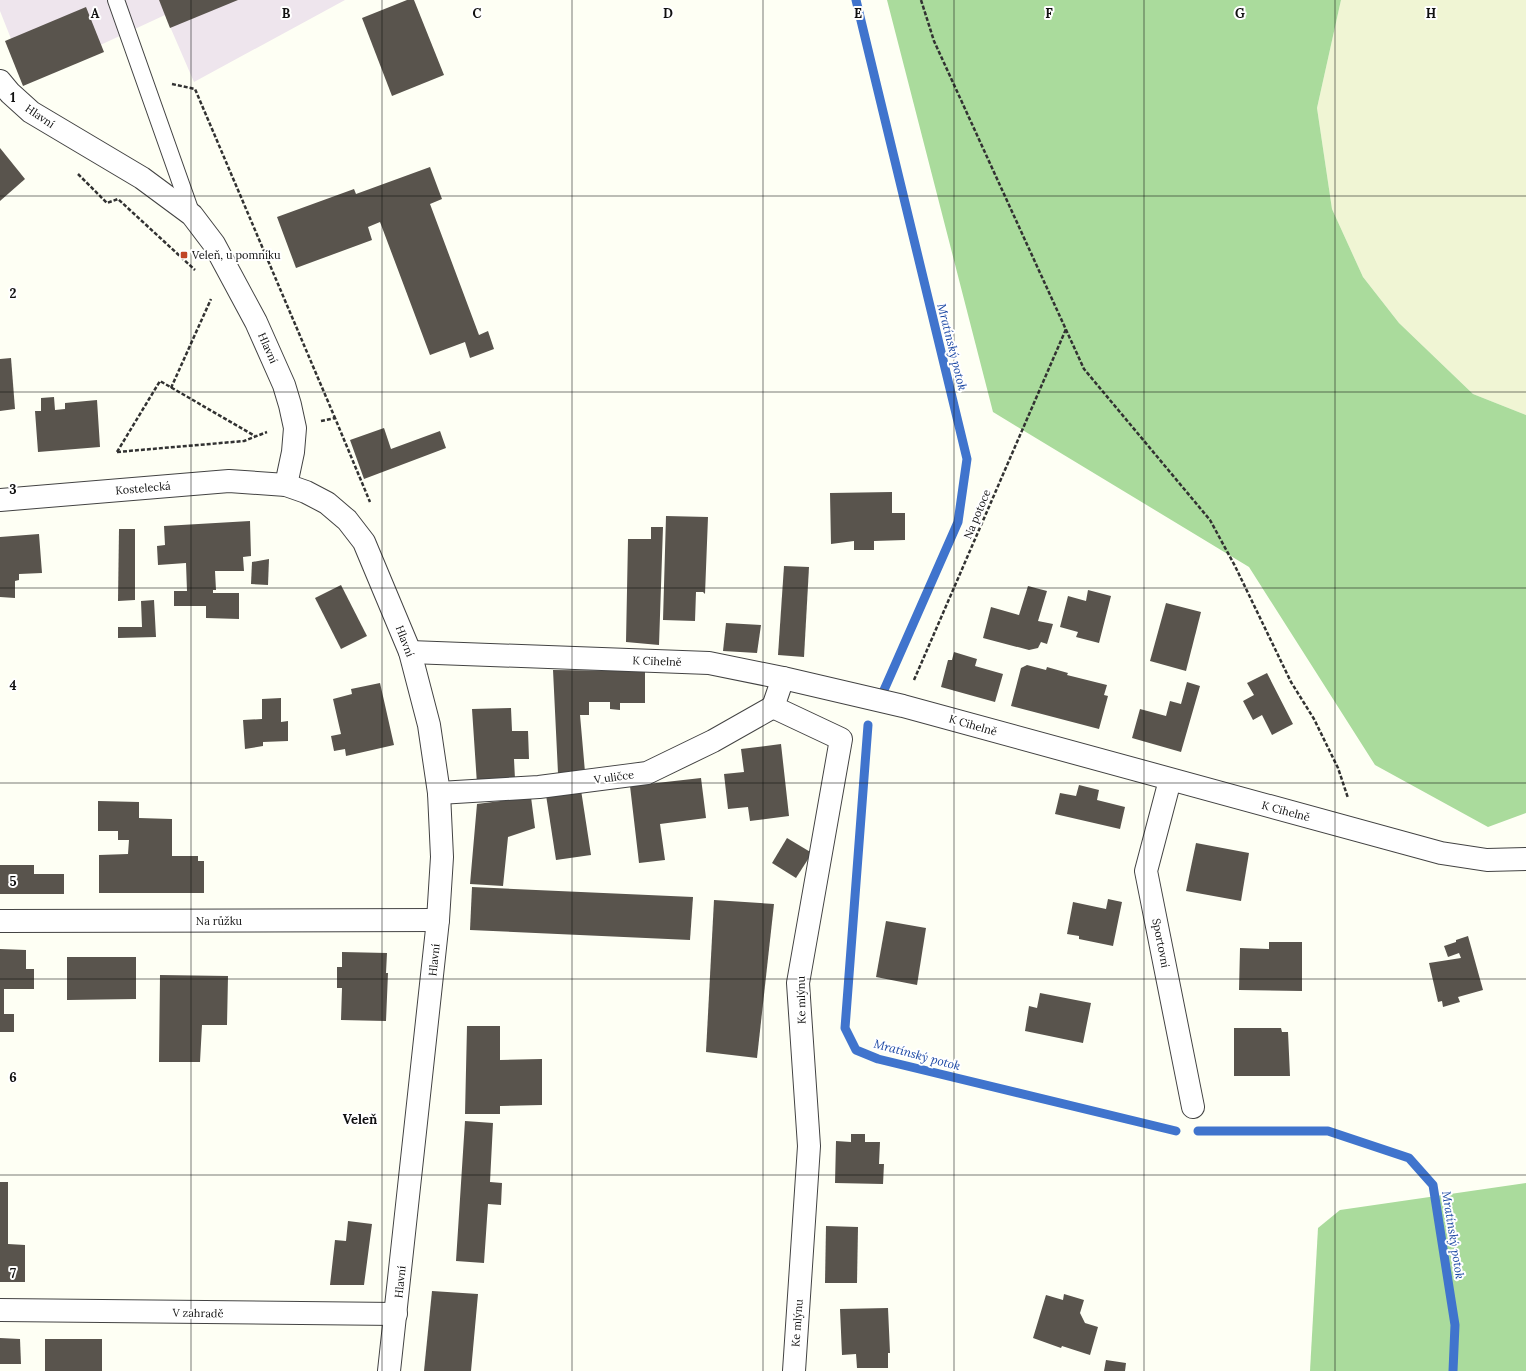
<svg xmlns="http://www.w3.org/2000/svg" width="1526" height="1371" font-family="Lora,serif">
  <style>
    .industrial { fill: #eee5ed }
    .farmland { fill: #f0f5d4 }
    .forest { fill: #aadb9c }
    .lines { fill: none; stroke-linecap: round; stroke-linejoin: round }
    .stream { stroke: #4074cd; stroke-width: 9 }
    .building { fill: #59544d }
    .service-casing { stroke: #434343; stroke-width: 18 }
    .minor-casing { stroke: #434343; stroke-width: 24 }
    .tertiary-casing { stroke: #434343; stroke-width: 24 }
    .path { stroke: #323232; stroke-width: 2.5; stroke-dasharray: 4 2; stroke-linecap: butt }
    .service { stroke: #fff; stroke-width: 16 }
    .minor { stroke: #fff; stroke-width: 22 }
    .tertiary { stroke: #fff; stroke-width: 22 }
    .grid { fill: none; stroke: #101010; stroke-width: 1; stroke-opacity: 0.55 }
    .poi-dot { fill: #c14528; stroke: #fff; stroke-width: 1.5 }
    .labels { text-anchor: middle; stroke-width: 4; stroke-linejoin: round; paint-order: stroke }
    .street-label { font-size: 11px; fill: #101010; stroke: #fff }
    .poi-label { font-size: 11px; fill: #101010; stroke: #fff; text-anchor: start }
    .water-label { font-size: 12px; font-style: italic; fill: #1946a3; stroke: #fff }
    .quarter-label { font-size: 13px; font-weight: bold; fill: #101010; stroke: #fff }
    .grid-label { font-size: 13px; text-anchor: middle; font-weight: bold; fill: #101010; stroke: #fff; stroke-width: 4; stroke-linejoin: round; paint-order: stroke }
  </style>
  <rect width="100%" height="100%" fill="#fefff4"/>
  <path class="industrial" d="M0,0h345l-151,82 -29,-67 -138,64 -27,-68z"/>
  <path class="farmland" d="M1341,0h185v415l-53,-21 -74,-71 -36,-46 -31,-68 -15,-101z"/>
  <g class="forest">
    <path d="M887,0h454l-24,108 15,101 31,68 36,46 74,71 53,21v398l-38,14 -113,-62 -126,-198 -256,-155z"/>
    <path d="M1526,1183v188h-216l8,-143 22,-18z"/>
  </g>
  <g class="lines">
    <g class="stream">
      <path d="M856,0l111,459 -9,63 -74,168"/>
      <path d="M868,725l-23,303 11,22 22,9 298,72"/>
      <path d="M1198,1131h130l81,27 24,27 22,140 -2,46"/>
    </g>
  </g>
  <g class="building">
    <path d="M159,0h79l-68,28z"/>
    <path d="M407,0h7l30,75 -52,21 -30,-78z"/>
    <path d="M86,7l18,45 -81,34 -18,-45z"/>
    <path d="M0,148l25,31 -25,22z"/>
    <path d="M430,167l12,32 -12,5 49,131 9,-4 6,18 -24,9 -5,-16 -35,13 -50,-133 -12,5 4,13 -76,28 -19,-51 77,-28 2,5z"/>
    <path d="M11,358l4,51 -15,2v-52z"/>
    <path d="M54,397l1,13 10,-1v-6l32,-3 3,47 -62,5 -3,-41h6v-13z"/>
    <path d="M384,428l7,21 49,-18 6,17 -82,31 -14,-39z"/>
    <path d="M892,492v21h13v27l-31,1v9h-20v-9l-23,3 -1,-51z"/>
    <path d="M666,516l42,1 -3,77 -2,-2h-7l-1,29 -32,-1z"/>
    <path d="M250,521l1,35 -8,1 1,14h-29l1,19h-3v3h26v26l-33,-1v-12h-32v-15h13l-1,-28 -28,2 -1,-19 8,-1 -1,-19z"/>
    <path d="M651,527h12l-4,118 -33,-3 2,-103h23z"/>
    <path d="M119,529h16v71l-17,1z"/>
    <path d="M39,534l3,39 -23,1v6l-4,1v17l-15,-1v-60z"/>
    <path d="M269,559l-1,26 -17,-1 1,-22z"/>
    <path d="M784,566l25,1 -5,90 -26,-2z"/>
    <path d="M341,585l26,51 -26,13 -26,-51z"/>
    <path d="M1028,586l19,5 -9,30 15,3 -6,20 -6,-2 -3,6 -9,2 -46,-12 8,-31 28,8z"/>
    <path d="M1088,590l23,6 -12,47 -23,-6 2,-5 -18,-5 8,-31 18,5z"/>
    <path d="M154,600l2,37 -38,1v-11h24l-1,-26z"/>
    <path d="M1166,603l35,9 -15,59 -36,-10z"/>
    <path d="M726,623l35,2 -4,28 -34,-2z"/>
    <path d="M954,652l23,7 -2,7 28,8 -8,28 -54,-15 7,-27h4z"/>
    <path d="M1027,665l19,5 1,-3 21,6 -1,2 40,10 -3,10 4,1 -9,33 -88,-23 10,-38z"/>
    <path d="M553,670l92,1v32h-25v7l-10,-1v-7h-21v13h-9l5,57 -27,1z"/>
    <path d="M1267,673l26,51 -21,11 -10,-20 -9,5 -10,-19 11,-6 -7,-12z"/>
    <path d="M1187,682l13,4 -19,66 -49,-14 8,-29 26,7 4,-15 11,3z"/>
    <path d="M380,683l14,62 -48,11 -1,-7 -11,2 -3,-15 10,-2 -8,-35 19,-5 -1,-5z"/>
    <path d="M281,698v24l7,-1v20l-25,1v4l-18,3 -2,-29 19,-1v-20z"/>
    <path d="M511,708l1,23h16l1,28h-15l1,20 -38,5 -5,-75z"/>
    <path d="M781,744l8,72 -39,5 -2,-14 -20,2 -4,-35 20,-2 -3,-23z"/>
    <path d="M701,778l5,40 -46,6 5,36 -26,3 -9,-77z"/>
    <path d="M1079,785l20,5 -2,10 28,7 -5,22 -65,-15 5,-21 16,3z"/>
    <path d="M581,790l10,65 -35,5 -10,-65z"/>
    <path d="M531,797l4,31 -27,9 -5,49 -33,-2 7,-80z"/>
    <path d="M98,801l41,1v16l33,1v37h26v5h6v32h-105v-38l29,-1 1,-14h-11v-9h-20z"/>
    <path d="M787,838l25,15 -16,25 -24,-15z"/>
    <path d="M1196,843l53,10 -8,48 -55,-10z"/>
    <path d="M0,865h34v9h30v20h-64z"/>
    <path d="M472,887l221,10 -3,43 -220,-10z"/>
    <path d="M1108,899l14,3 -9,44 -34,-7v-3l-12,-2 6,-32 33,7z"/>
    <path d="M714,900l60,4 -17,154 -51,-6z"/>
    <path d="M886,921l40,7 -9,57 -41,-8z"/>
    <path d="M1468,936l15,54 -25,7 2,5 -17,5 -1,-6 -4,1 -9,-39 32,-5 -2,-5 -11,4 -4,-11 12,-4v-2z"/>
    <path d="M1269,942h33v49l-63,-1 1,-42 29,1z"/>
    <path d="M0,949l26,1v19h8v20h-30v25h10v18h-14z"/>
    <path d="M342,952l45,1 -1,20h2l-2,48 -45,-1 1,-32h-5v-21h5z"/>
    <path d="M67,957h69v42l-69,1z"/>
    <path d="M160,975l68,1 -1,49h-25l-2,37h-41z"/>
    <path d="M1040,993l51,10 -8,40 -58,-12 4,-25 8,2z"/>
    <path d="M467,1026h33v34l42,-1v46l-42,1v8h-35z"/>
    <path d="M1234,1028h47l1,4h6l2,44h-56z"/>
    <path d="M465,1121l28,2 -3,59 12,1 -1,22 -13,-1 -4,59 -28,-2z"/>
    <path d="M851,1134h14v8h15l-1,22h5l-1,20 -48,-1 1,-42 15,1z"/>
    <path d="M0,1182h8v62l17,1v37h-25z"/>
    <path d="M348,1221l24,3 -8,61h-34l5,-45 11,1z"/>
    <path d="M826,1226l32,1 -1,56h-32z"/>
    <path d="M432,1291l46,3 -7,77h-47z"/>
    <path d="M1064,1294l20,6 -4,13 5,10 13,4 -8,28 -28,-9 -1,2 -28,-10 13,-43 17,5z"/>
    <path d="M888,1308l2,45h-2v15h-31l-1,-14 -14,1 -2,-46z"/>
    <path d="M0,1338l20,1 1,25h-21z"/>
    <rect x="45" y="1339" width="57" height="32"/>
    <path d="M1106,1360l20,3 -1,8h-21z"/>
  </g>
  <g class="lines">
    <g class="service-casing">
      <path id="service" d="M116,0l76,215"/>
    </g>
    <g class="minor-casing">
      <g id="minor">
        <path d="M783,678l-10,29 68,32 -43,244 11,163 -15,225"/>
        <path d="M1170,780l-24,91 47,236"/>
        <path d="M439,793l100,-6 108,-14 66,-32 60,-34"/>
        <path d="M0,921l438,-1"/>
        <path d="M0,1310l396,4"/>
      </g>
    </g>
    <g class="tertiary-casing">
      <g id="tertiary">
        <path d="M0,81l10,12 21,19 111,66 50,37 22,29 42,78 28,63 6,20 5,23 -2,24 -7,33"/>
        <path d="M0,500l229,-19 57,4 20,7 21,11 20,17 17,22 46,110 19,73 10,68 3,64 -4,63 -49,451"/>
        <path d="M410,652l299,11 74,15 120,28 538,147 46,7 39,-1"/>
      </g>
    </g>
    <g class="path">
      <path d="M921,0l13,41 150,328 126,151 25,46 56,116 23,37 24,49 10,30"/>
      <path d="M172,84l23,5 140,329"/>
      <path d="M78,174l29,29 11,-4 77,71"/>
      <path d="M171,388l40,-89"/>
      <path d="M321,421l14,-3 35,84"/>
      <path d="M117,452l127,-11 23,-9"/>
      <path d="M117,452l43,-71 95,55"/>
      <path d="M914,680l152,-351"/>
    </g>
    <use href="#service" class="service"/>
    <use href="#minor" class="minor"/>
    <use href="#tertiary" class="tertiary"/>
  </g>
  <path class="grid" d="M191,0v1371M382,0v1371M572,0v1371M763,0v1371M954,0v1371M1144,0v1371M1335,0v1371M0,196h1526M0,392h1526M0,588h1526M0,783h1526M0,979h1526M0,1175h1526"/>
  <rect class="poi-dot" x="180" y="251" width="8" height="8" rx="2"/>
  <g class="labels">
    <g class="street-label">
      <text transform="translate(40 116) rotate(34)" y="4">Hlavní</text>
      <text transform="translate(268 348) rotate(66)" y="4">Hlavní</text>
      <text transform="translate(143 488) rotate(-5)" y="4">Kostelecká</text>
      <text transform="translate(977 514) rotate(-67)" y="4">Na potoce</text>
      <text transform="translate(405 641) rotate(69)" y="4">Hlavní</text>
      <text transform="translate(657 661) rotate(2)" y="4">K Cihelně</text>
      <text transform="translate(973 725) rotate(16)" y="4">K Cihelně</text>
      <text transform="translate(614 777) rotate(-8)" y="4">V uličce</text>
      <text transform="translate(1286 811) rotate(15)" y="4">K Cihelně</text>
      <text x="219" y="925">Na růžku</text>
      <text transform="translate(1161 943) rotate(79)" y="4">Sportovní</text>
      <text transform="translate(434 960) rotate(-84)" y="4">Hlavní</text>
      <text transform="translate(801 1000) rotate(-91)" y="4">Ke mlýnu</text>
      <text transform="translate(400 1282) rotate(-84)" y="4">Hlavní</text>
      <text transform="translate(198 1313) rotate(1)" y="4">V zahradě</text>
      <text transform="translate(797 1323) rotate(-86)" y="4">Ke mlýnu</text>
    </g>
    <g class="poi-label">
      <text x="192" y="259">Veleň, u pomníku</text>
    </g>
    <g class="water-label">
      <text transform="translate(952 347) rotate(76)" y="4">Mratínský potok</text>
      <text transform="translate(917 1055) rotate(15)" y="4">Mratínský potok</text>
      <text transform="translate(1453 1235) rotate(81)" y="4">Mratínský potok</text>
    </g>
    <g class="quarter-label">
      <text x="360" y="1124">Veleň</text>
    </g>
  </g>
  <g class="grid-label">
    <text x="95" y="18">A</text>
    <text x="286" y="18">B</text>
    <text x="477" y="18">C</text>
    <text x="668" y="18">D</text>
    <text x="858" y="18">E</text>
    <text x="1049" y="18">F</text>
    <text x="1240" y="18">G</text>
    <text x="1431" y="18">H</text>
    <text x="13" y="102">1</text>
    <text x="13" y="298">2</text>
    <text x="13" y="494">3</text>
    <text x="13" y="690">4</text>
    <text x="13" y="886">5</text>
    <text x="13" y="1082">6</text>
    <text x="13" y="1278">7</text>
  </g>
</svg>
